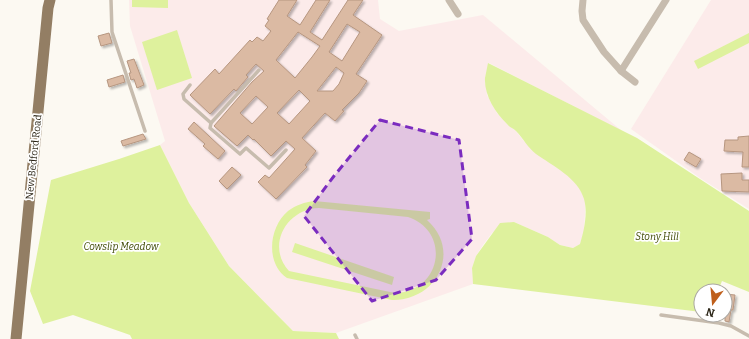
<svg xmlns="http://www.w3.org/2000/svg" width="749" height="339" font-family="Bitter,serif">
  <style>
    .education { fill: #fcebea }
    .green { fill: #def19d; fill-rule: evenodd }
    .building { fill: #dbbaa3; stroke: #b69680; fill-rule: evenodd; filter: url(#shadow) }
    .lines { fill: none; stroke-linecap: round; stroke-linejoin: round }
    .service { stroke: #c7bcae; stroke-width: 3.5 }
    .minor { stroke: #c7bcae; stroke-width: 7 }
    .trunk { stroke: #937e64; stroke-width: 11 }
    .marked { fill: #7b2cbf; fill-opacity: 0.2; stroke: #7b2cbf; stroke-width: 3; stroke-dasharray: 8 5; stroke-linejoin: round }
    .labels { text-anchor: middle; stroke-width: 3.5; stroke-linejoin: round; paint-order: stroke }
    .street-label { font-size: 10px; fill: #2a2416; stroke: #fff }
    .park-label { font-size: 10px; font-style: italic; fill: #3f4a04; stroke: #fff }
  </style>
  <defs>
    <filter id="shadow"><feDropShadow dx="2" dy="2" stdDeviation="1" flood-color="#0004"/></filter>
  </defs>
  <rect width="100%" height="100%" fill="#fcf9f2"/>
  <g class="education">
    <path d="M129,0h249l2,19 19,12 84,-16 139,116 -133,-68 -4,16 2,16 10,18 11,12 7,5 9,11 47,37 9,11 5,10v15l-1,17 -4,13 -7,4 -13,-3 -12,-8 -34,-15 -22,11 -9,12 -7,11 -4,12 1,16 -137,49 -43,-2 -64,-65 -40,-63 -29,-58 5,-4 -35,-115z"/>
    <path d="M711,0h38v209l-49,-31 -69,-49z"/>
  </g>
  <g class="green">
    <path d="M132,0h36v8l-36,-1z"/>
    <path d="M177,30l15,48 -35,12 -15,-48z"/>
    <path d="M749,33v10l-51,26 -4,-8z"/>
    <path d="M488,63l149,75 112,73v81l-27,-11 -4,10h-17v21l-228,-28 -1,-16 4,-12 24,-33 14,-1 34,15 12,8 13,3 7,-4c4,-13 8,-31 4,-45 -6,-21 -31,-33 -48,-45 -8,-6 -13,-16 -20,-23 -3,-3 -7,-4 -9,-7 -12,-12 -23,-29 -22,-46 1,-5 2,-10 3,-15z"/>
    <path d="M160,145l29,58 40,63 64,65 43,2 3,6h-207l-2,-4 -57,-20 -30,9 -13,-33 21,-111 68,-21z"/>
    <path d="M314,201l116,11v7l-3,1c35,31 10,81 -35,80l-105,-22c-22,-15 -18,-51 1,-67 8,-6 17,-9 26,-10zM319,208l89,9c44,15 33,75 -13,76l-106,-22c-23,-25 -3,-62 30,-63z"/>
    <path d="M295,243l99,34 -2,8 -100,-33z"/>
  </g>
  <g class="building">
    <path d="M279,0h18l-10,16 13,9 16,-25h14l-20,32 12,8 26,-40h15l-10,15 29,20 -26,39 11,7 -8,12 -17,17 2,1 -9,10 -10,-8 -23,25 14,13 -11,14 2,2 -31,32 -18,-17 7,-7 4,3 26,-29 -9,-8 -15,15 -17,-17 -1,1 -5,-5 -11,11 -23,-20 38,-44 12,-11 -8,-7 -10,11 2,2 -12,14 -2,-2 -24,25 -20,-19 25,-26 4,5 31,-34 2,2 5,-5 6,4 8,-10 -6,-5 4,-6 -2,-1zM347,24l13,8 -18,29 -13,-9zM298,32l22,14 -8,11 -17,21 -19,-18zM336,67l8,6 -5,11 -6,7h-16zM299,90l11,11 -21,23 -12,-11zM256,96l12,11 -16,17 -12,-11z"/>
    <path d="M109,33l3,10 -11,3 -3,-10z"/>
    <path d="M134,59l10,26 -7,3 -3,-9 -3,1 -2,-7h2l-4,-12z"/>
    <path d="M123,75l2,7 -16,5 -2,-7z"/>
    <path d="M194,122l31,29 -7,8 -15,-13 2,-2 -17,-15z"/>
    <path d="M143,134l3,5 -23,7 -2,-5z"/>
    <path d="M749,136v31h-7l1,-15 -19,-1 1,-11h13v-3z"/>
    <path d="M689,152l12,7 -5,8 -12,-7z"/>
    <path d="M232,167l9,8 -14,14 -8,-8z"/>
    <path d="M742,173v7h7v12l-27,-1 -1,-17z"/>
    <path d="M725,294l10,1 -2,15h-2l-2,12 -4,-1z"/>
  </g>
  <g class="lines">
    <g class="service">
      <path d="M111,0l1,32 33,99"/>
      <path d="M190,85l-7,9 1,5 27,24 48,-53"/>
      <path d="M211,123l-1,5 30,26 6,-6 23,20 17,-18"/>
      <path d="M661,315l58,8 12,3 18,10"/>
      <path d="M355,335l2,4"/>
    </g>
    <g class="minor">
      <path d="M449,0l9,14"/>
      <path d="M583,0l-1,11 1,9 21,32 17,19 45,-71"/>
      <path d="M621,71l14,11"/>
    </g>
    <path class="trunk" d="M16,339l32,-331 2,-8"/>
  </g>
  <path class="marked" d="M380,120l79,20 13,99 -36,41 -64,21 -68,-85 30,-40z"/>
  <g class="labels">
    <g class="street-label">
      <text transform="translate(33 157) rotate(-84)" y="4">New Bedford Road</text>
    </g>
    <g class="park-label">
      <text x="657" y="240">Stony Hill</text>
      <text x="121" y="250">Cowslip Meadow</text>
    </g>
  </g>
  <g transform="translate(713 303) rotate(196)"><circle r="19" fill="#ffffff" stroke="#aaa7a2"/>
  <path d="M0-3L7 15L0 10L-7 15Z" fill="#bf5f1b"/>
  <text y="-6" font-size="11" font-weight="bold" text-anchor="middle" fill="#2a2416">N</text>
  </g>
</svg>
